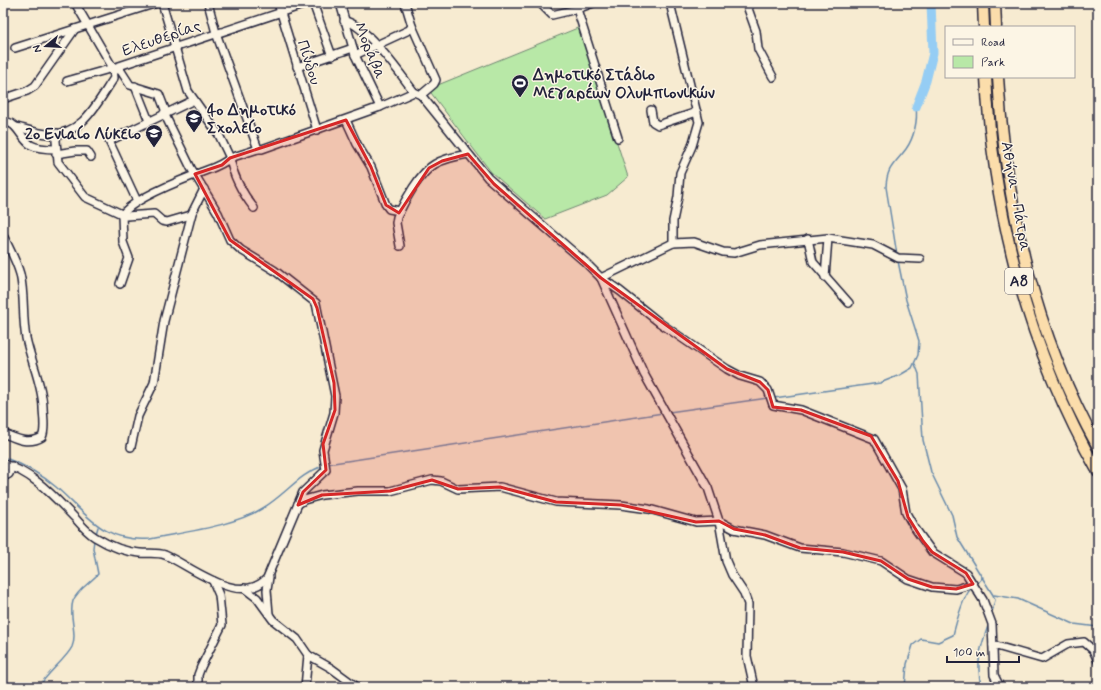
<svg xmlns="http://www.w3.org/2000/svg" width="1101" height="690" font-family="Mynerve,sans-serif">
  <style>
    .green { fill: #b8e8a7; stroke: #6d8571 }
    .lines { fill: none; stroke-linecap: round; stroke-linejoin: round }
    .stream { stroke: #6789aa; stroke-width: 1.5 }
    .river { stroke: #95cdf4; stroke-width: 9 }
    .minor-casing { stroke: #22223b; stroke-width: 10 }
    .highway-casing { stroke: #22223b; stroke-width: 13 }
    .minor { stroke: #fcf5e5; stroke-width: 7 }
    .highway { stroke: #fbddab; stroke-width: 10 }
    .marked { fill: #d62828; fill-opacity: 0.2; stroke: #d62828; stroke-width: 3; stroke-linejoin: round }
    .labels { text-anchor: middle; stroke-width: 3; stroke-linejoin: round; paint-order: stroke }
    .shield { fill: #fcf5e5; stroke: #63616e; stroke-width: 1 }
    .shield-label { font-size: 15px; font-weight: bold; fill: #22223b }
    .street-label { font-size: 16px; fill: #22223b; stroke: #fcf5e5 }
    .poi-label { font-size: 16px; font-weight: bold; fill: #22223b; stroke: #fcf5e5; text-anchor: start }
  </style>
  <rect width="100%" height="100%" fill="#f7ebd1"/>
  <filter id="ink" filterUnits="userSpaceOnUse"><feTurbulence type="fractalNoise" baseFrequency=".025" numOctaves="2"/><feDisplacementMap in="SourceGraphic" scale="8" xChannelSelector="R" yChannelSelector="G"/><feConvolveMatrix kernelMatrix="1 2 1 2 8 2 1 2 1" color-interpolation-filters="sRGB"/></filter>
  <g filter="url(#ink)">
    <g class="green">
      <path d="M580,27l48,150 -21,18 -62,24 -54,-47 -63,-83z"/>
      <path d="M991,77h2l8,88 11,59 71,205 15,27v6c-47,-84 -81,-179 -96,-274 -5,-37 -9,-74 -11,-111z"/>
    </g>
    <g class="lines">
      <g class="stream">
        <path d="M897,255l-11,-68c1,-21 9,-23 20,-38 8,-11 12,-29 10,-42"/>
        <path d="M915,364l4,10 4,66 8,32 21,43 5,22 36,58 2,5 -4,16"/>
        <path d="M774,398l106,-15 20,-8 12,-7 6,-13 1,-14 -13,-41 -8,-39"/>
        <path d="M669,412l99,-14"/>
        <path d="M3,457c19,7 38,17 53,30 31,27 47,56 94,52 34,-7 85,-13 113,-31 22,-13 36,-34 60,-42"/>
        <path d="M327,464l336,-51"/>
        <path d="M96,534l2,-7"/>
        <path d="M976,585l7,-8"/>
        <path d="M994,595l24,4 56,25 24,3"/>
        <path d="M39,687c8,-14 27,-28 33,-40 6,-14 -4,-31 1,-46 4,-11 17,-18 25,-27l-5,-26 1,-8"/>
        <path d="M905,687l2,-23 6,-19 8,-6 17,3 15,-7c3,-11 10,-41 19,-47"/>
        <path d="M981,687c-5,-28 -1,-38 8,-64"/>
      </g>
      <path class="river" d="M916,107l10,-26 7,-28 -2,-50"/>
      <g class="minor-casing">
        <g id="minor">
          <path d="M75,3l38,65 8,3 9,14 29,9 7,18"/>
          <path d="M162,3l26,88 31,44 11,23 28,-9"/>
          <path d="M208,3l8,30 42,116h4l118,-42 34,-15 7,3"/>
          <path d="M278,3l39,127"/>
          <path d="M313,3l19,53"/>
          <path d="M340,3l15,52 25,52"/>
          <path d="M540,3l12,12 25,-6 16,-6"/>
          <path d="M670,3l29,119 -7,24 -12,27 -2,24 -5,24v22"/>
          <path d="M746,3l10,28 2,18 15,28"/>
          <path d="M577,9l41,129"/>
          <path d="M344,21c20,1 58,55 70,71"/>
          <path d="M412,26l24,54 -2,4 -13,11"/>
          <path d="M15,48l142,-45"/>
          <path d="M355,55l54,-25 3,-4 -7,-23"/>
          <path d="M297,67l56,-19"/>
          <path d="M113,68l196,-65"/>
          <path d="M135,86l14,35"/>
          <path d="M421,95l67,83 97,84 16,16 19,13 40,32 67,46 13,7 20,6 8,8 5,15 28,5 73,29 28,50 4,24 8,14 18,25 34,21 17,27 9,24 2,51 6,12"/>
          <path d="M3,99l24,-8 8,-5 40,-57"/>
          <path d="M651,110l2,12 5,3 39,-13"/>
          <path d="M346,120l11,24 14,23 15,38 3,4 11,2"/>
          <path d="M3,121c15,1 17,17 28,24 7,4 17,4 25,4"/>
          <path d="M16,127c10,2 20,6 31,7 35,3 50,-31 67,-56l-1,-10 -46,13"/>
          <path d="M57,133l-1,8 2,21 27,35 41,19 28,-2 8,7 5,1 24,-7"/>
          <path d="M56,154l19,-3h12l4,6"/>
          <path d="M137,201l-28,-60 85,-41"/>
          <path d="M3,235c6,13 13,25 17,39 5,21 2,43 6,64 5,24 16,45 17,69 0,8 3,23 -1,30 -13,8 -26,2 -39,-4"/>
          <path d="M808,239l5,23 36,41"/>
          <path d="M400,246l-4,-23 1,-6c7,-15 23,-45 38,-53 10,-6 22,-8 33,-10"/>
          <path d="M825,277l3,-39"/>
          <path d="M601,278l43,96 64,114 11,33 7,40 6,14 12,18 4,11 -1,52 7,31"/>
          <path d="M601,278l72,-35 21,-1 29,10 11,1 26,-8 68,-7 45,7 25,13 22,1"/>
          <path d="M120,284l9,-26 -6,-16 -1,-27c9,-15 57,-34 75,-41 11,-5 23,-7 33,-16 3,18 13,36 24,50"/>
          <path d="M131,447l7,-31 16,-33 10,-62 28,-108 12,-24"/>
          <path d="M3,464c30,8 51,33 72,54 6,7 12,14 20,19 13,8 30,15 45,16 8,1 17,-1 25,2 26,11 75,53 102,23l36,-86 23,-22 -3,-20 11,-37 1,-17 -19,-93 -42,-33 -33,-20 -11,-10 -12,-27 -27,-45 -27,-55"/>
          <path d="M3,477l6,-3 3,-8"/>
          <path d="M298,504l6,-4 18,-5 36,-4h32l42,-11 9,1 17,8 42,-2 56,15 65,3 28,4 47,13 23,-1 15,8 31,6 35,13 43,4 38,9 27,18 24,8 24,2 17,-5"/>
          <path d="M269,577l-2,13 2,24"/>
          <path d="M244,588l13,10 16,22 24,19 11,16 23,13 26,19"/>
          <path d="M993,645l49,14 26,-15 16,-2 9,8 5,11"/>
          <path d="M198,687v-12l3,-8 21,-42 -3,-30 -6,-14"/>
          <path d="M305,687l3,-32"/>
        </g>
      </g>
      <g class="highway-casing">
        <g id="highway">
          <path d="M983,3l1,24"/>
          <path d="M995,3l1,24"/>
          <path d="M986,77c7,138 43,274 112,395"/>
          <path d="M998,77c7,127 37,258 100,370"/>
        </g>
      </g>
      <use href="#minor" class="minor"/>
      <use href="#highway" class="highway"/>
    </g>
  </g>
  <path class="marked" d="M346,120l25,47 15,38 13,8 30,-45 13,-7 26,-7 26,30 107,94 126,91 33,13 8,8 5,17 28,3 70,26 27,45 10,36 15,24 9,11 34,21 7,11 -17,5 -24,-2 -24,-8 -27,-18 -38,-9 -43,-4 -35,-13 -31,-6 -15,-8 -23,1 -75,-17 -65,-3 -56,-15 -42,2 -26,-9 -42,11 -68,4 -24,10 5,-13 23,-22 -3,-26 12,-34 -1,-27 -17,-75 -4,-9 -83,-59 -35,-66 27,-9 8,-7z"/>
  <defs>
    <g id="stadium-pin" transform="scale(0.9)"><path d="M0 17L-7.5 6A9.5 9.5 0 1 1 7.5 6Z" fill="#22223b" stroke="#fcf5e5"/><path d="M0-5a6.5 5 0 1 0 0 10a6.5 5 0 1 0 0-10ZM-3.5-1.8h7v3.6h-7Z" fill="#fff"/></g>
    <g id="school-pin" transform="scale(0.9)"><path d="M0 17L-7.5 6A9.5 9.5 0 1 1 7.5 6Z" fill="#22223b" stroke="#fcf5e5"/><path d="M0-5L7-2L0 1L-7-2ZM-4 1L0 2.5L4 1V4Q0 6-4 4Z" fill="#fff"/></g>
  </defs>
  <g fill-rule="evenodd">
    <use href="#stadium-pin" x="520" y="83"/>
    <use href="#school-pin" x="194" y="118"/>
    <use href="#school-pin" x="154" y="133"/>
  </g>
  <g class="labels">
    <rect class="shield" x="1005" y="268" width="28" height="26" rx="3"/>
    <g class="shield-label">
      <text x="1019" y="286">Α8</text>
    </g>
    <g class="street-label">
      <text transform="translate(161 37) rotate(-19)" y="6">Ελευθερίας</text>
      <text transform="translate(371 50) rotate(68)" y="6">Μοράβα</text>
      <text transform="translate(310 62) rotate(72)" y="6">Πίνδου</text>
      <text transform="translate(1017 196) rotate(80)" y="6">Αθήνα - Πάτρα</text>
    </g>
    <g class="poi-label">
      <text x="533" y="80">Δημοτικό Στάδιο<tspan x="533" dy="18">Μεγαρέων Ολυμπιονικών</tspan></text>
      <text x="207" y="115">4ο Δημοτικό<tspan x="207" dy="18">Σχολείο</tspan></text>
      <text x="141" y="139" text-anchor="end">2ο Ενιαίο Λύκειο</text>
    </g>
  </g>
  <rect width="1101" height="690" fill="none" stroke="#fcf5e5" stroke-width="16"/>
  <rect x="8" y="8" width="1085" height="674" fill="none" stroke="#22223b" stroke-width="1.5" filter="url(#ink)"/>
  <rect x="945" y="26" width="130" height="52" fill="#fcf5e5" stroke="#a5a1a1"/>
  <rect x="953" y="39" width="20" height="6" fill="#fcf5e5" stroke="#a5a1a1"/>
  <text x="981" y="46" font-size="12" fill="#22223b">Road</text>
  <rect x="953" y="56" width="20" height="12" fill="#b8e8a7" stroke="#a5a1a1"/>
  <text x="981" y="66" font-size="12" fill="#22223b">Park</text>
  <g transform="translate(46 46) rotate(252)" stroke="#fcf5e5" stroke-width="3" paint-order="stroke">
  <path d="M0-3L7 15L0 10L-7 15Z" fill="#22223b"/>
  <text y="-6" font-size="11" font-weight="bold" text-anchor="middle" fill="#22223b">N</text>
  </g>
  <path d="M947 656v6h72v-6" fill="none" stroke="#22223b" stroke-width="2"/>
  <text x="953" y="656" font-size="12" fill="#22223b" stroke="#fcf5e5" stroke-width="3" paint-order="stroke">100 m</text>
</svg>
